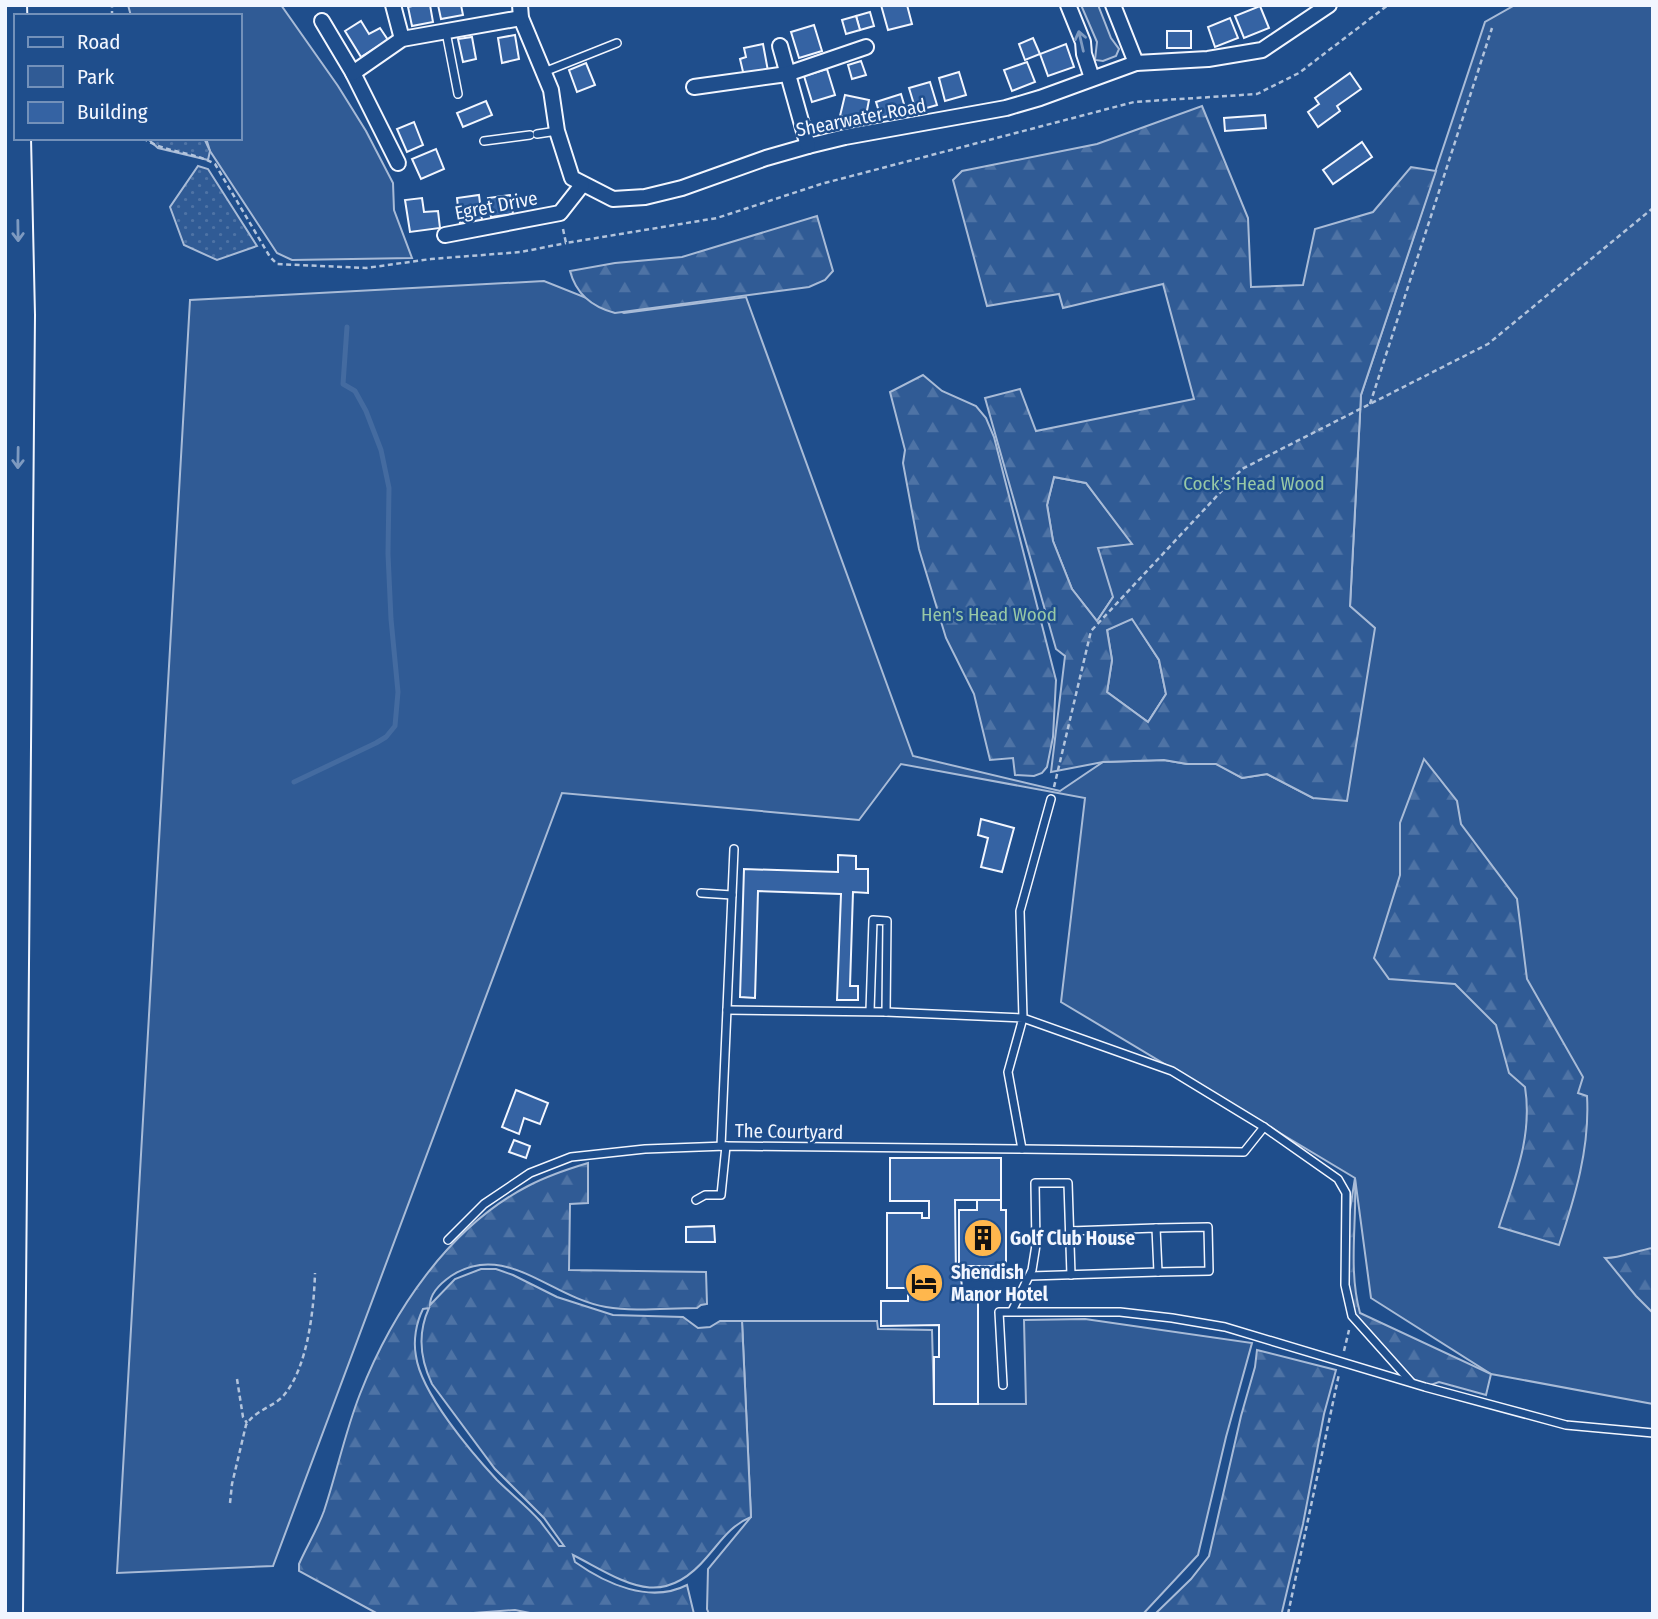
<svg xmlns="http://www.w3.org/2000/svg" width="1658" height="1619" font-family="'Fira Sans Condensed',sans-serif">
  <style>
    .green { fill: #305b95; stroke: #a8bbd7; stroke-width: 2 }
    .forest { fill: url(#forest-firs); stroke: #a8bbd7; stroke-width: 2; fill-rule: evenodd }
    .park { fill: url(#park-dots); stroke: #a8bbd7; stroke-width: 2 }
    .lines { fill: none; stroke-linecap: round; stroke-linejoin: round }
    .stream { stroke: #446ba0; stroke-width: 5 }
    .building { fill: #3563a3; stroke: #f2f6ff; stroke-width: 2 }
    .lane-casing { stroke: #f2f6ff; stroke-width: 10 }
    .street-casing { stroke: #f2f6ff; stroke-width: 18 }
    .highway-casing { stroke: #f2f6ff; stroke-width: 32 }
    .path { stroke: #b3c4dc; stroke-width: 2.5; stroke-dasharray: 5 3.5; stroke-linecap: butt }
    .lane { stroke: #1f4e8c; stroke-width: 7 }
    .street { stroke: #1f4e8c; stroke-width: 14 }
    .highway { stroke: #1f4e8c; stroke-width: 28 }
    .oneway { stroke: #7e9ac0 }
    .labels { text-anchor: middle; stroke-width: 5; stroke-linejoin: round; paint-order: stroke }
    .street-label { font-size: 19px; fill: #f2f6ff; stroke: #1f4e8c }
    .park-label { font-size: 19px; fill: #97c8a6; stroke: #1f4e8c }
    .poi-label { font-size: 19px; font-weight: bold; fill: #f2f6ff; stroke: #1f4e8c; text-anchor: start }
  </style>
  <defs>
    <pattern id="forest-firs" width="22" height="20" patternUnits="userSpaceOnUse" patternTransform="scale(1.75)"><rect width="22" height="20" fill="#305b95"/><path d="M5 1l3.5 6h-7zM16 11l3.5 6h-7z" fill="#4e73a5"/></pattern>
    <pattern id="park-dots" width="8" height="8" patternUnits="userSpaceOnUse" patternTransform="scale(1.75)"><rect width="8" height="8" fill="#305b95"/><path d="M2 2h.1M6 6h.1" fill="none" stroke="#4e73a5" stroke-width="1.8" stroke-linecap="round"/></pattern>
  </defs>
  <rect width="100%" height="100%" fill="#1f4e8c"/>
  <g class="green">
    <path d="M128,5h153l57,81 28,45 27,52 1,27 18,48 -120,2 -15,-7 -67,-102 -4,-13h34v-122h-109z"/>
    <path d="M1081,5h17l13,33 8,11 -3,7 -13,5 -8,-1 2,-18z"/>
    <path d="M1515,5h138v1399l-162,-30 -120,-76 -16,-120 -294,-176 24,-204 -184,-34 -42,56 -297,-27 -289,773 -156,7 73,-1273 354,-19 80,32 122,-16 167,459 147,35 43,-29 61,-2 23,4h30l25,14 25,-4 46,24 37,-191 11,-212 124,-373z"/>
    <path d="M1054,477l32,6 47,61 -20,53 -16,24 -25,-32 -19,-48 -6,-36z"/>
    <path d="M1132,618l27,42 7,34 -18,28 -41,-30 5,-32 -5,-30z"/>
    <path d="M1085,1319l167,24 -26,94 -28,118 -55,59h-434l-2,-5 1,-40 43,-52 -9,-196h135l1,8 54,1 2,74h92l-2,-84z"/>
  </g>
  <g class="forest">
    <path d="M1202,106l46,112 3,69 52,-2 12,-56 58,-17 38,-45 25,4 -75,224 -11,211 25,22 -28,173 -34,-3 -46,-24 -25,4 -26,-14h-29l-23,-4 -61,2 -52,10 14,-116 -9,-7 -71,-251 35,-9 16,42 158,-32 -31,-115 -100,24 -4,-14 -72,12 -34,-126 9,-9 135,-27zM1054,477l32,6 46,61 -34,4 15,49 -16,24 -25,-32 -19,-48 -6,-36zM1132,619l27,41 7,34 -18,28 -41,-30 5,-32 -5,-30z"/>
    <path d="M817,216l16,55 -8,9 -16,7 -194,26c-23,-6 -39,-19 -45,-42l45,-8 67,-6z"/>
    <path d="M923,375l19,16 34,15 10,12 8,19 62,243 -3,57 -6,30 -5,6 -8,3 -19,-1 -2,-17 -23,2 -16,-66 -28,-56 -17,-56 -10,-33 -16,-86 2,-13 -15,-58z"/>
    <path d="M1424,759l33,42 4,23 56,75 10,80 56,98 -5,16 9,3c3,52 -12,101 -28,149l-60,-18c15,-47 34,-90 26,-140l-16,-14 -13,-48 -41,-41 -66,-5 -15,-21 26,-83v-52z"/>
    <path d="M588,1163v40l-18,1 -1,66 137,2 1,32 -6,1 -4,3c-30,0 -62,4 -91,-1 -55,-9 -101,-67 -155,-31 -10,7 -21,17 -21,29l25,-26 26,-10h15l17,6 44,22 56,18 70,2 15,11 12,-1 10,-6h22l9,196c-20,8 -30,24 -44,40 -46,55 -83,24 -134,-2l2,7c31,22 75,42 112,23l7,29h-159l-20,-4 -55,4h-82l-79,-43v-7c8,-18 18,-34 25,-53 13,-39 21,-79 36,-117 32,-82 89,-167 168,-208 19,-10 40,-17 60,-23zM429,1308c-12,26 -9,51 3,76l63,85 49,49 20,28h-5c-6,-8 -13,-17 -19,-25 -13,-15 -29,-27 -43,-41 -26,-28 -76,-87 -81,-124 -3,-15 0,-33 7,-47z"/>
    <path d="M1355,1178c2,45 -7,91 5,135l131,61 -5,21 -47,-13 -14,5 -24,-15 -46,-56 -7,-32v-62z"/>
    <path d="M1653,1248v65l-17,-17 -31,-38c13,1 33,-8 48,-10z"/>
    <path d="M1257,1350l79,20 -12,44 -21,110 -21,88 -1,2h-126l36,-35 18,-23 32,-140 14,-49z"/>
  </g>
  <g class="park">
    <path d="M147,138h57l6,13 -2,9 -50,-12z"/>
    <path d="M198,166l10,3 49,77 -40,14 -33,-15 -14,-38z"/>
  </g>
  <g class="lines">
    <path class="stream" d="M294,782l82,-39 10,-6 9,-11 3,-34 -7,-73 -3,-65 1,-66 -8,-38 -15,-39 -11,-20 -12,-7 4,-57"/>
  </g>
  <g class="building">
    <path d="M416,5h14l3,17 -21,4 -4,-19z"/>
    <path d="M438,5h23l2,10 -22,4z"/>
    <path d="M881,5h26l5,19 -24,6z"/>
    <path d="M1260,6l9,22 -25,10 -9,-22z"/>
    <path d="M870,12l4,14 -14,4 -4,-14z"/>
    <path d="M856,16l4,14 -14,4 -4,-14z"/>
    <path d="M1230,18l8,20 -23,9 -7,-20z"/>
    <path d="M361,21l8,13 11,-6 8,12 -27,17 -16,-26z"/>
    <path d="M814,25l8,26 -23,7 -8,-26z"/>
    <rect x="1167" y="31" width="24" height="17"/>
    <path d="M515,35l4,24 -17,4 -4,-25z"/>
    <path d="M472,37l4,22 -13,3 -5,-23z"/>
    <path d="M1033,38l7,16 -15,6 -6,-16z"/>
    <path d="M763,44l5,27 -24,5 -4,-17 6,-2 -2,-9z"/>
    <path d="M1066,44l8,23 -26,9 -8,-22z"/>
    <path d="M861,61l5,14 -14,4 -4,-14z"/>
    <path d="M1027,62l8,20 -23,9 -8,-21z"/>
    <path d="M586,63l9,22 -18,7 -8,-22z"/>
    <path d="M827,69l8,26 -23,7 -8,-26z"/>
    <path d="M959,72l7,23 -21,6 -6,-23z"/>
    <path d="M1350,73l11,16 -24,17 3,5 -22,16 -10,-15 11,-8 -4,-6z"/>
    <path d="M930,82l7,23 -21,6 -7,-23z"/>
    <path d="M901,94l5,17 -25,7 -5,-16z"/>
    <path d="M845,95l24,5 -4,21 -25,-5z"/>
    <path d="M486,101l6,14 -29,12 -6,-14z"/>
    <path d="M1265,115l1,13 -41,3 -1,-13z"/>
    <path d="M414,122l9,23 -16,7 -10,-23z"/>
    <path d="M1362,142l10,15 -39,27 -10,-14z"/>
    <path d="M436,149l8,20 -23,10 -9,-20z"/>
    <path d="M479,195l3,25 -22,3 -3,-25z"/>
    <path d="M510,195l3,19 -22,3 -3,-19z"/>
    <path d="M422,198l2,14 14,-1 2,17 -30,4 -5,-32z"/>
    <path d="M981,819l33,9 -12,44 -21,-5 7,-29 -10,-3z"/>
    <path d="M838,855l18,1v13h12v24l-15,-1 -3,94h8v14h-21l4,-106 -83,-3 -3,107 -15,-1 4,-128 94,3z"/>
    <path d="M516,1090l32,13 -8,21 -16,-6 -5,16 -17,-7z"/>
    <path d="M514,1140l16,6 -4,12 -17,-6z"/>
    <path d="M890,1158h111v42h-46l1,77h5l1,11h-8v12h24v104h-44v-47h5v-32l-58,1v-25h27v-13h-21v-75h35v5h7v-17h-39z"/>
    <path d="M977,1200h24v10h5v56h-47v-56h18z"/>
    <path d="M714,1226l1,16h-29v-15z"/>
  </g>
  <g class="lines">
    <g class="lane-casing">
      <g id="lane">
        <path d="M446,32l12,62"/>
        <path d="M544,72l73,-29"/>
        <path d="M537,134l20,-3"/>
        <path d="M484,141l46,-6"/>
        <path d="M1051,799l-31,112 3,107 149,53 92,56 74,52 8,14 -1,92 7,31 59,66"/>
        <path d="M701,893l31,2"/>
        <path d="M870,1011l3,-91 14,1 -1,91"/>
        <path d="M721,1146l13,-297"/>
        <path d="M1022,1149l222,3 20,-25"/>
        <path d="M696,1200l9,-5h16l5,-49"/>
        <path d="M1156,1228l52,-1 1,44 -51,1"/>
        <path d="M448,1240l36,-36 46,-31 41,-16 74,-8 81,-3 296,3 -14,-77 15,-54 -137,-6 -159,-2"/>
        <path d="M1030,1276l128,-4 -2,-44 -86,3"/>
        <path d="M1012,1311l20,-41 4,-25 -1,-62h33l3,92"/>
        <path d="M1003,1385l-4,-73h121l52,6 53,9 200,60 141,38 87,8"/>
      </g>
    </g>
    <g class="street-casing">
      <g id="street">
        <path d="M393,5l9,34"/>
        <path d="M520,5l1,13 30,72 6,41 15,47 41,21 32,-2 37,-9 84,-30 42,-12 37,-9 161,-29 34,-10 96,-35 72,-4 54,-9 67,-45"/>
        <path d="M1068,5l15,37 1,12 8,24"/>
        <path d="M1113,5l23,58"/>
        <path d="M322,21l31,52 45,90"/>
        <path d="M780,46l28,100"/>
        <path d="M353,73l49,-34 119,-21"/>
        <path d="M694,87l93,-13 79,-27"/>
        <path d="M445,235l115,-22 22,-28"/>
      </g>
    </g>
    <g class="highway-casing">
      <g id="highway">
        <path d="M12,5l4,132"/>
        <path d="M8,1614l12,-1299 -4,-177"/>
      </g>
    </g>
    <g class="path">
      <path d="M112,16v-11"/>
      <path d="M143,138c21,15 49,13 72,26l55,93 7,7 89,4 65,-9 90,-7 45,-9"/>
      <path d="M563,229l3,14 151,-25 104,-34 313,-82 123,-8 42,-21 89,-68"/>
      <path d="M1370,404l122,-376"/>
      <path d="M1054,787l37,-156 151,-162 246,-125 165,-136"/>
      <path d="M1344,1351l5,-21"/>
      <path d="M237,1379l6,38 4,6"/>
      <path d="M230,1503l2,-19 14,-59c9,-15 28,-18 38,-30 24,-28 30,-87 31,-122"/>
      <path d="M1288,1614l51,-240"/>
    </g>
    <use href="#lane" class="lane"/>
    <use href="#street" class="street"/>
    <use href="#highway" class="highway"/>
  </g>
  <defs><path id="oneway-shaft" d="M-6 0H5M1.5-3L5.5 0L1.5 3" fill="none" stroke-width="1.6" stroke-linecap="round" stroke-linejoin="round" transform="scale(1.75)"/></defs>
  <g class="oneway">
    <use href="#oneway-shaft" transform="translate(1081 41) rotate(-103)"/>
    <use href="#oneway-shaft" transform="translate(18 231) rotate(89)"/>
    <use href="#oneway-shaft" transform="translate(18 458) rotate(91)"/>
  </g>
  <defs>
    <g id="building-disc" transform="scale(2.0125)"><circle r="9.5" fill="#ffb74d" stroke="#1f4e8c"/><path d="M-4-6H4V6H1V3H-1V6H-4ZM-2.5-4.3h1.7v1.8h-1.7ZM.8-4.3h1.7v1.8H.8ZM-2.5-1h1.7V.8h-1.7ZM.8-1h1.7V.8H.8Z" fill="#111"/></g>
    <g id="hotel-disc" transform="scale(2.0125)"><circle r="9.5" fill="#ffb74d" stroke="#1f4e8c"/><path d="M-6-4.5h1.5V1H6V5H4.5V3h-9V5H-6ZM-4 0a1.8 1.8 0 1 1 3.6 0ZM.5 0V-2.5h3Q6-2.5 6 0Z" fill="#111"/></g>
  </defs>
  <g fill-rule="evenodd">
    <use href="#building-disc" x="983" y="1238"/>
    <use href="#hotel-disc" x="924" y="1283"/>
  </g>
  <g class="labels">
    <g class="street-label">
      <text transform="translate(861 117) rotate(-11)" y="7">Shearwater Road</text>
      <text transform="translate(496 205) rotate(-11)" y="7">Egret Drive</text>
      <text transform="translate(789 1131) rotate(1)" y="7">The Courtyard</text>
    </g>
    <g class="park-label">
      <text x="1254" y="490">Cock's Head Wood</text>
      <text x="989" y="621">Hen's Head Wood</text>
    </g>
    <g class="poi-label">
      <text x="1010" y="1245">Golf Club House</text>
      <text x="951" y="1279">Shendish<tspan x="951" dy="22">Manor Hotel</tspan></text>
    </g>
  </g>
  <rect width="1658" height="1619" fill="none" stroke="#f2f6ff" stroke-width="14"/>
  <rect x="14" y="14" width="228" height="126" fill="#1f4e8c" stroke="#7391ba" stroke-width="2"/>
  <rect x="28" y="37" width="35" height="10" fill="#1f4e8c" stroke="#7391ba" stroke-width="2"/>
  <text x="77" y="49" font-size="21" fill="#f2f6ff">Road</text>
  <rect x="28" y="66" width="35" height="21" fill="#305b95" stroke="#7391ba" stroke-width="2"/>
  <text x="77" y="84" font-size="21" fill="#f2f6ff">Park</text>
  <rect x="28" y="102" width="35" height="21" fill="#3563a3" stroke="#7391ba" stroke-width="2"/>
  <text x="77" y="119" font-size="21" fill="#f2f6ff">Building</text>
</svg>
